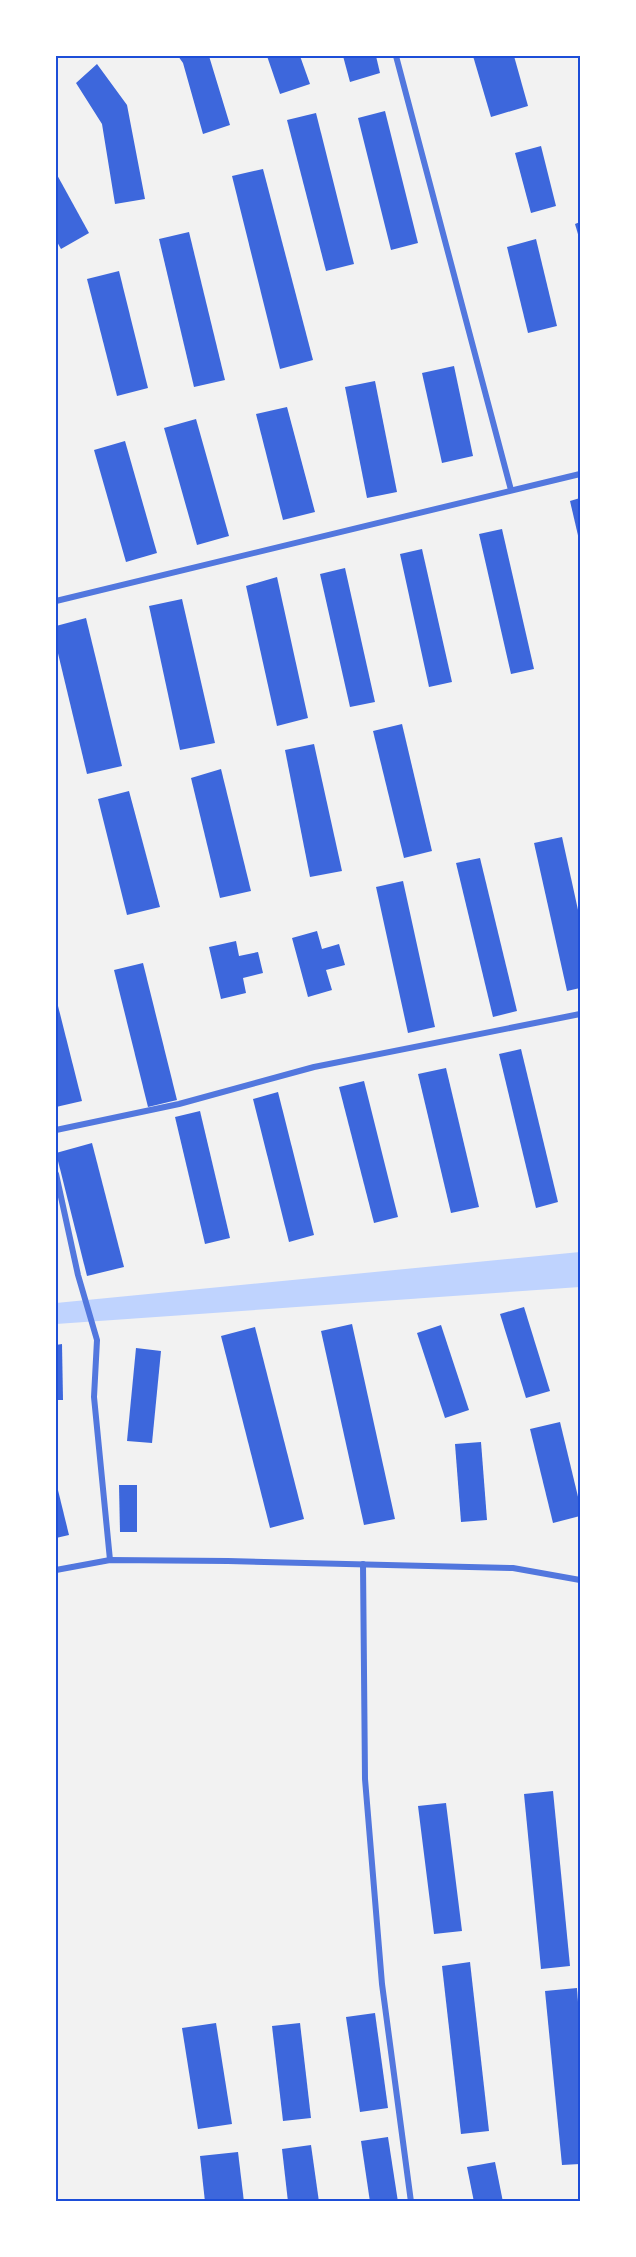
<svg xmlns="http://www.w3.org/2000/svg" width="636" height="2257" font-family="Roboto,sans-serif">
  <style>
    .water { fill: #bfd3fe }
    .building { fill: #3d67dc }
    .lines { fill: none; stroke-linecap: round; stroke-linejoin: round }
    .minor { stroke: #5277de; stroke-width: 6 }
    .neatline { fill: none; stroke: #1d4ed8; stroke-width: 2 }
  </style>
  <rect width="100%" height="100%" fill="#f2f2f2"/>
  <path class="water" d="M580,1252v35l-524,37v-21z"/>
  <g class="building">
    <path d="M178,56h31l21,69 -27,9 -20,-71z"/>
    <path d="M267,56h33l10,28 -30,10z"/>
    <path d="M343,56h33l4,17 -30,9z"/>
    <path d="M473,56h41l14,50 -37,11z"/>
    <path d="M97,64l30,41 18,94 -30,5 -13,-80 -26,-41z"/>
    <path d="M385,111l33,132 -27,7 -33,-132z"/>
    <path d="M316,113l38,151 -28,7 -39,-151z"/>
    <path d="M541,146l15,60 -25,7 -16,-60z"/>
    <path d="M263,169l50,191 -33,9 -48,-193z"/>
    <path d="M56,173l33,60 -28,16 -5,-9z"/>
    <path d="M580,222v19l-5,-17z"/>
    <path d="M189,232l36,148 -31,7 -35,-148z"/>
    <path d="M536,239l21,87 -29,7 -21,-86z"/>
    <path d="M119,271l29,117 -31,8 -30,-117z"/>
    <path d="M454,366l19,90 -31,7 -20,-90z"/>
    <path d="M375,381l22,111 -30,6 -22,-111z"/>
    <path d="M287,407l28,105 -32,8 -27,-106z"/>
    <path d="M196,419l33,117 -32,9 -33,-117z"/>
    <path d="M125,441l32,112 -31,9 -32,-112z"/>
    <path d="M580,498v46l-10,-43z"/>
    <path d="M502,529l32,140 -23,5 -32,-140z"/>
    <path d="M422,549l30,133 -23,5 -29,-133z"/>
    <path d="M345,568l30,134 -25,5 -30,-133z"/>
    <path d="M277,577l31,141 -31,8 -31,-140z"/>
    <path d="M182,599l33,144 -35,7 -31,-144z"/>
    <path d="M86,618l36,148 -35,8 -31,-129v-19z"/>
    <path d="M402,724l30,127 -28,7 -31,-127z"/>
    <path d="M314,744l28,127 -32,6 -25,-127z"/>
    <path d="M221,769l30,122 -31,7 -29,-120z"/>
    <path d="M129,791l31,116 -33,8 -29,-116z"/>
    <path d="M562,837l18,82v69l-13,3 -33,-148z"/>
    <path d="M480,858l37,153 -24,6 -37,-154z"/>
    <path d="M403,881l32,146 -27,6 -32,-146z"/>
    <path d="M317,931l5,18 17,-5 6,21 -19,5 6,20 -24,7 -16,-59z"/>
    <path d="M236,941l3,15 19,-4 5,21 -20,5 3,15 -25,6 -12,-52z"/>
    <path d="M143,963l34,137 -29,7 -34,-137z"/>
    <path d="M56,998l26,103 -26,6z"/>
    <path d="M521,1049l37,153 -22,6 -37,-154z"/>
    <path d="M446,1068l33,139 -28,6 -33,-139z"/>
    <path d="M364,1081l34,136 -24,6 -35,-136z"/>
    <path d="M278,1092l36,143 -25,7 -36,-143z"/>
    <path d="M200,1111l30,127 -25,6 -30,-127z"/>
    <path d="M92,1143l32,124 -37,9 -31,-123z"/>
    <path d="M524,1307l26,84 -24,7 -26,-84z"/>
    <path d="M352,1324l43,195 -31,6 -43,-194z"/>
    <path d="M441,1325l28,85 -24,8 -28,-85z"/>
    <path d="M255,1327l49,192 -34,9 -49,-192z"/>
    <path d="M62,1344l1,56h-7v-55z"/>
    <path d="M136,1348l25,3 -9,92 -25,-2z"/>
    <path d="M560,1422l20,83v11l-27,7 -23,-94z"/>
    <path d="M481,1442l6,78 -26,2 -6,-78z"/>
    <path d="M56,1482l13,53 -13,3z"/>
    <path d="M119,1485h18v47h-17z"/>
    <path d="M553,1791l17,175 -29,3 -17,-175z"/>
    <path d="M446,1803l16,128 -28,3 -16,-128z"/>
    <path d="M470,1962l19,169 -28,3 -19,-168z"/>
    <path d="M577,1988l3,42v134l-18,1 -17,-174z"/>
    <path d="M375,2013l13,95 -28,4 -14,-95z"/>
    <path d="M216,2023l16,101 -34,5 -16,-101z"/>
    <path d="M300,2023l11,95 -28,3 -11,-95z"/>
    <path d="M388,2137l10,65h-28l-9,-61z"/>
    <path d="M311,2145l8,57h-31l-6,-53z"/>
    <path d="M238,2152l6,50h-39l-5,-46z"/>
    <path d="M495,2162l8,40h-29l-7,-35z"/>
  </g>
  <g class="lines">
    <g class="minor">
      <path d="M396,56l115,434"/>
      <path d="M56,601l524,-127"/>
      <path d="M56,1130l123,-26 135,-37 266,-53"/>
      <path d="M56,1174l22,101 19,65 -3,57 16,163"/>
      <path d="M363,1564l2,215 17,205 29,218"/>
      <path d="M56,1570l54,-10 118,1 285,7 67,12"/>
    </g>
  </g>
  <rect width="636" height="2257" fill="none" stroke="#ffffff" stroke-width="114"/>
  <rect x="57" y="57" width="522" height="2143" class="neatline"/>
</svg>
